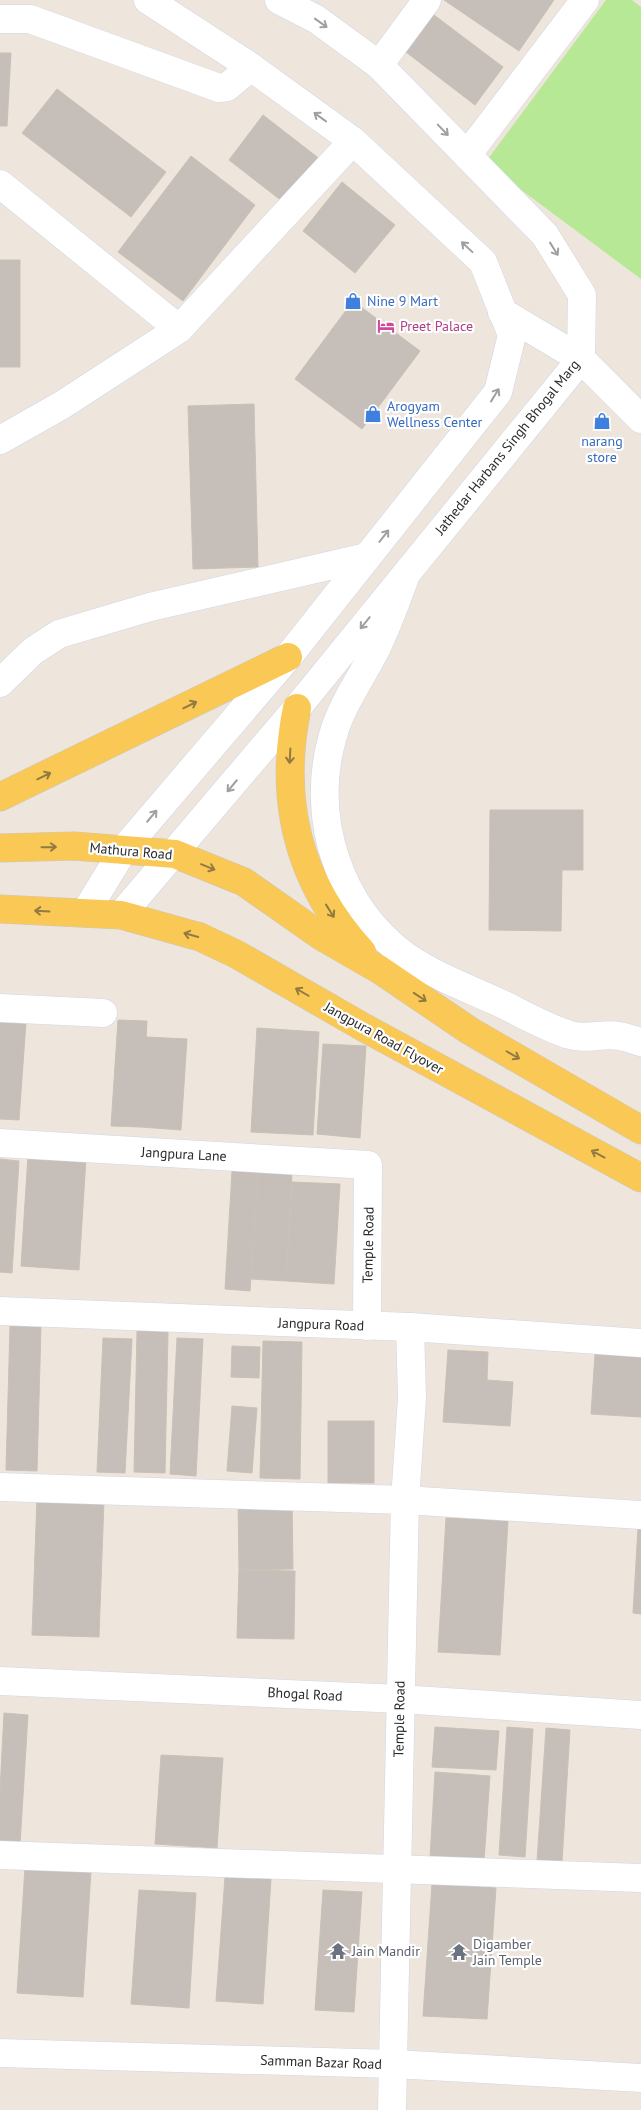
<svg xmlns="http://www.w3.org/2000/svg" width="641" height="2110" font-family="'PT Sans',sans-serif">
  <style>
    .green { fill: #b6e895 }
    .building { fill: #c6bfb9; stroke: #c9c1b5 }
    .lines { fill: none; stroke-linecap: round; stroke-linejoin: round }
    .street-casing { stroke: #d1d6e5; stroke-width: 29 }
    .secondary-casing { stroke: #d1d6e5; stroke-width: 29 }
    .primary-casing { stroke: #c8c8c8; stroke-width: 29 }
    .street { stroke: #fff; stroke-width: 28 }
    .secondary { stroke: #fff; stroke-width: 28 }
    .primary { stroke: #fac955; stroke-width: 28 }
    .oneway { stroke: #a0a0a0 }
    .oneway2 { stroke: #927a40 }
    .labels { text-anchor: middle; stroke-width: 4.5; stroke-linejoin: round; paint-order: stroke }
    .shop-label { font-size: 14px; fill: #366cbe; stroke: #fff; text-anchor: start }
    .hotel-label { font-size: 14px; fill: #b23c85; stroke: #fff; text-anchor: start }
    .street-label { font-size: 14px; fill: #2b2b2b; stroke: #fff }
    .worship-label { font-size: 14px; fill: #5b616d; stroke: #fff; text-anchor: start }
  </style>
  <rect width="100%" height="100%" fill="#eee5dc"/>
  <path class="green" d="M606,0h26l9,7v272l-156,-116z"/>
  <g class="building">
    <path d="M444,0h110l-35,51z"/>
    <path d="M430,12l73,55 -28,38 -73,-56z"/>
    <path d="M0,53h11l-4,73h-7z"/>
    <path d="M57,89l109,83 -35,45 -109,-84z"/>
    <path d="M263,115l58,45 -34,45 -58,-45z"/>
    <path d="M191,156l64,49 -72,96 -65,-49z"/>
    <path d="M342,182l53,43 -40,48 -52,-42z"/>
    <rect x="0" y="260" width="20" height="107"/>
    <path d="M353,301l67,50 -58,78 -67,-50z"/>
    <path d="M254,404l4,163 -65,2 -5,-163z"/>
    <path d="M490,810h93v60h-21l-1,61 -72,-1z"/>
    <path d="M0,1020l26,2 -7,98 -19,-1z"/>
    <path d="M118,1020l29,1 -6,106 -30,-1z"/>
    <path d="M257,1028l62,4 -6,103 -62,-3z"/>
    <path d="M146,1037l41,2 -6,91 -40,-3z"/>
    <path d="M323,1044l43,2 -6,92 -43,-4z"/>
    <path d="M28,1155l58,3 -7,112 -58,-4z"/>
    <path d="M0,1159l19,2 -7,112 -12,-1z"/>
    <path d="M232,1171l26,1 -8,119 -25,-2z"/>
    <path d="M258,1172l34,2 -6,107 -35,-2z"/>
    <path d="M292,1182l48,2 -6,100 -48,-3z"/>
    <path d="M10,1326l31,1 -4,144 -31,-1z"/>
    <path d="M137,1331l31,1 -3,141 -31,-1z"/>
    <path d="M103,1338l29,1 -7,134 -28,-1z"/>
    <path d="M177,1338l26,1 -7,137 -26,-2z"/>
    <path d="M263,1341l39,1 -2,137 -40,-1z"/>
    <path d="M232,1346l28,1 -1,31 -28,-1z"/>
    <path d="M448,1350l40,2 -1,28 26,2 -3,44 -67,-4z"/>
    <path d="M595,1354l46,2v61l-50,-3z"/>
    <path d="M232,1406l25,2 -5,65 -25,-2z"/>
    <rect x="328" y="1421" width="46" height="62"/>
    <path d="M292,1497l1,72 -54,1 -1,-72z"/>
    <path d="M37,1498l67,2 -5,137 -67,-2z"/>
    <path d="M446,1518l62,3 -8,134 -62,-3z"/>
    <path d="M638,1528h3v86l-8,-1z"/>
    <path d="M239,1570l56,1 -1,68 -57,-1z"/>
    <path d="M4,1713l24,2 -8,130 -20,-1v-53z"/>
    <path d="M435,1727l64,4 -3,39 -64,-3z"/>
    <path d="M507,1727l26,2 -8,128 -26,-2z"/>
    <path d="M546,1728l24,2 -8,132 -25,-1z"/>
    <path d="M161,1755l62,3 -6,90 -62,-4z"/>
    <path d="M435,1772l55,4 -6,85 -54,-3z"/>
    <path d="M25,1867l66,4 -8,126 -66,-4z"/>
    <path d="M225,1877l46,2 -8,125 -47,-3z"/>
    <path d="M432,1884l64,4 -9,131 -64,-3z"/>
    <path d="M139,1890l57,3 -7,115 -58,-4z"/>
    <path d="M323,1890l39,2 -8,120 -39,-2z"/>
  </g>
  <g class="lines">
    <g class="street-casing">
      <g id="street">
        <path d="M0,19h30l189,69 8,-1 24,-20"/>
        <path d="M379,65l48,-65"/>
        <path d="M467,155l118,-155"/>
        <path d="M0,184l179,145"/>
        <path d="M502,312l79,47 60,60"/>
        <path d="M0,440l62,-35 117,-76 174,-188"/>
        <path d="M405,577c-9,25 -18,50 -30,74 -15,29 -35,56 -43,88 -22,80 7,169 75,218 28,19 60,31 91,45 21,10 51,27 72,33 15,5 34,-2 49,1 7,1 15,4 22,6"/>
        <path d="M0,683l33,-32 26,-17 91,-27 217,-50"/>
        <path d="M0,1008l103,5"/>
        <path d="M0,1143l368,22 -1,161"/>
        <path d="M0,1311l410,16 231,16"/>
        <path d="M0,1487l405,13 236,15"/>
        <path d="M0,1681l400,18 241,16"/>
        <path d="M0,1855l641,23"/>
        <path d="M0,2053l394,11 247,14"/>
        <path d="M392,2110l13,-610 7,-102 -2,-71"/>
      </g>
    </g>
    <g class="secondary-casing">
      <g id="secondary">
        <path d="M85,913l39,-64 164,-192 210,-265 14,-57 -29,-73 -130,-121 -102,-74 -103,-67"/>
        <path d="M121,915l176,-207 284,-349 1,-64 -37,-60 -166,-170 -63,-46 -37,-19"/>
      </g>
    </g>
    <g class="primary-casing">
      <g id="primary">
        <path d="M297,708c-19,93 1,174 65,244"/>
        <path d="M0,797l288,-140"/>
        <path d="M0,848l74,-2 101,8 69,28 77,54 59,34 90,61 171,99"/>
        <path d="M0,909l121,6 79,22 36,17 127,73 278,151"/>
      </g>
    </g>
    <use href="#street" class="street"/>
    <use href="#secondary" class="secondary"/>
    <use href="#primary" class="primary"/>
  </g>
  <defs><path id="oneway-shaft" d="M-6 0H5M1.5-3L5.5 0L1.5 3" fill="none" stroke-width="1.6" stroke-linecap="round" stroke-linejoin="round" transform="scale(1.25)"/></defs>
  <g class="oneway">
    <use href="#oneway-shaft" transform="translate(321 23) rotate(36)"/>
    <use href="#oneway-shaft" transform="translate(320 117) rotate(-144)"/>
    <use href="#oneway-shaft" transform="translate(443 130) rotate(46)"/>
    <use href="#oneway-shaft" transform="translate(467 247) rotate(-137)"/>
    <use href="#oneway-shaft" transform="translate(554 249) rotate(58)"/>
    <use href="#oneway-shaft" transform="translate(495 395) rotate(-58)"/>
    <use href="#oneway-shaft" transform="translate(384 536) rotate(-52)"/>
    <use href="#oneway-shaft" transform="translate(365 623) rotate(129)"/>
    <use href="#oneway-shaft" transform="translate(232 786) rotate(130)"/>
    <use href="#oneway-shaft" transform="translate(152 816) rotate(-50)"/>
  </g>
  <g class="oneway2">
    <use href="#oneway-shaft" transform="translate(190 705) rotate(-26)"/>
    <use href="#oneway-shaft" transform="translate(290 756) rotate(93)"/>
    <use href="#oneway-shaft" transform="translate(44 776) rotate(-26)"/>
    <use href="#oneway-shaft" transform="translate(49 847) rotate(-1)"/>
    <use href="#oneway-shaft" transform="translate(208 867) rotate(22)"/>
    <use href="#oneway-shaft" transform="translate(42 911) rotate(-177)"/>
    <use href="#oneway-shaft" transform="translate(330 911) rotate(58)"/>
    <use href="#oneway-shaft" transform="translate(191 935) rotate(-164)"/>
    <use href="#oneway-shaft" transform="translate(302 992) rotate(-150)"/>
    <use href="#oneway-shaft" transform="translate(420 997) rotate(34)"/>
    <use href="#oneway-shaft" transform="translate(513 1055) rotate(30)"/>
    <use href="#oneway-shaft" transform="translate(598 1154) rotate(-152)"/>
  </g>
  <defs>
    <g id="shop-bare" transform="scale(1.35)"><path d="M-5-2.5h2.3a2.7 3.5 0 0 1 5.4 0H5L5.5 6h-11ZM-1.5-2.5h3a1.5 2.3 0 0 0-3 0Z" fill="#3f7fe0" stroke="#fff" stroke-width="2.5" paint-order="stroke"/></g>
    <g id="hotel-bare" transform="scale(1.35)"><path d="M-6-4.5h1.5V1H6V5H4.5V3h-9V5H-6ZM-4 0a1.8 1.8 0 1 1 3.6 0ZM.5 0V-2.5h3Q6-2.5 6 0Z" fill="#d1479c" stroke="#fff" stroke-width="2.5" paint-order="stroke"/></g>
    <g id="temple-bare" transform="scale(1.35)"><path d="M0-6L5-2H3V0L6.5 2.5H4V6H1.5V3h-3V6H-4V2.5H-6.5L-3 0V-2H-5Z" fill="#6b7280" stroke="#fff" stroke-width="2.5" paint-order="stroke"/></g>
  </defs>
  <g fill-rule="evenodd">
    <use href="#shop-bare" x="353" y="301"/>
    <use href="#hotel-bare" x="386" y="326"/>
    <use href="#shop-bare" x="373" y="414"/>
    <use href="#shop-bare" x="602" y="421"/>
    <use href="#temple-bare" x="338" y="1951"/>
    <use href="#temple-bare" x="459" y="1952"/>
  </g>
  <g class="labels">
    <g class="shop-label">
      <text x="367" y="306">Nine 9 Mart</text>
      <text x="387" y="411">Arogyam<tspan x="387" dy="16">Wellness Center</tspan></text>
      <text x="602" y="446" text-anchor="middle">narang<tspan x="602" dy="16">store</tspan></text>
    </g>
    <g class="hotel-label">
      <text x="400" y="331">Preet Palace</text>
    </g>
    <g class="street-label">
      <text transform="translate(507 447) rotate(-51)" y="5">Jathedar Harbans Singh Bhogal Marg</text>
      <text transform="translate(131 851) rotate(5)" y="5">Mathura Road</text>
      <text transform="translate(384 1038) rotate(29)" y="5">Jangpura Road Flyover</text>
      <text transform="translate(184 1154) rotate(3)" y="5">Jangpura Lane</text>
      <text transform="translate(368 1245) rotate(-89)" y="5">Temple Road</text>
      <text transform="translate(321 1324) rotate(2)" y="5">Jangpura Road</text>
      <text transform="translate(305 1694) rotate(3)" y="5">Bhogal Road</text>
      <text transform="translate(399 1719) rotate(-89)" y="5">Temple Road</text>
      <text transform="translate(321 2062) rotate(2)" y="5">Samman Bazar Road</text>
    </g>
    <g class="worship-label">
      <text x="473" y="1949">Digamber<tspan x="473" dy="16">Jain Temple</tspan></text>
      <text x="352" y="1956">Jain Mandir</text>
    </g>
  </g>
</svg>
